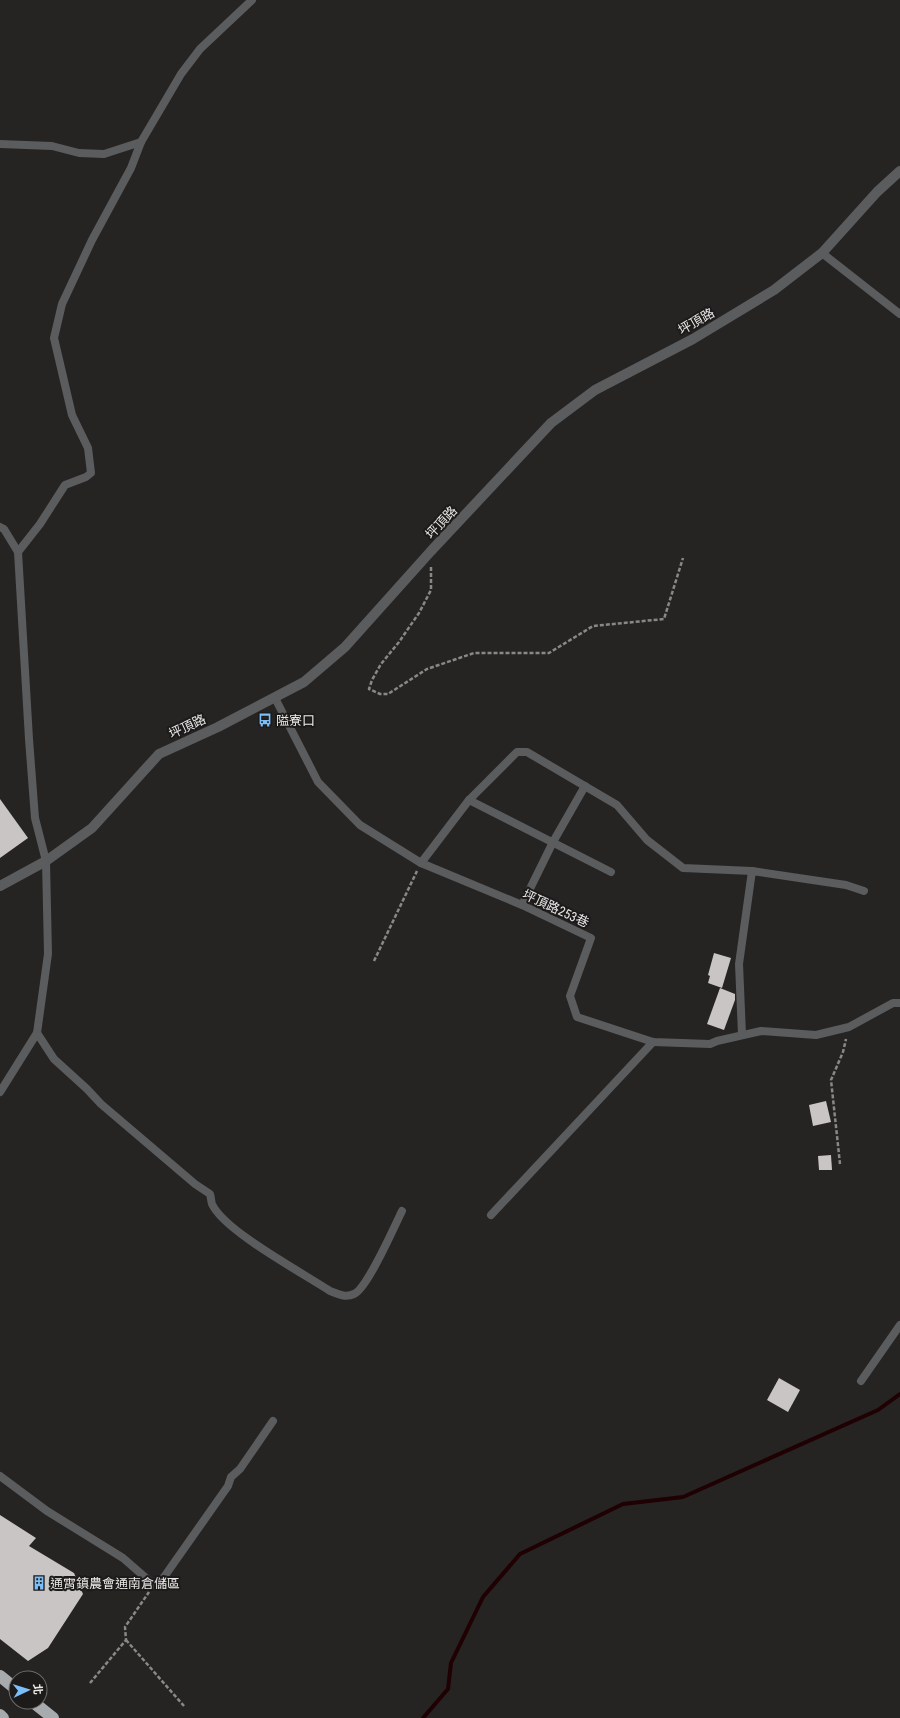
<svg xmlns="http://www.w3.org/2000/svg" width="900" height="1718" font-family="'Roboto Condensed','Noto Sans TC',sans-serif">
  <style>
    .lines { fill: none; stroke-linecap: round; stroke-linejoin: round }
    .stream { stroke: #1f0003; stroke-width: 4 }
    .building { fill: #c9c5c5 }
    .path { stroke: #898787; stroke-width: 2.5; stroke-dasharray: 4 2; stroke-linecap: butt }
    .service { stroke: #5b5c5d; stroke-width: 8 }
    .tertiary { stroke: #5b5c5d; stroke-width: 10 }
    .motorway { stroke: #a8abad; stroke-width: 12 }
    .labels { text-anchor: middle; stroke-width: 4; stroke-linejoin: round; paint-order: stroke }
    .street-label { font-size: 13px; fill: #e9e7e7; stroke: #1d1a1a }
    .poi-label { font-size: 13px; fill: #e9e7e7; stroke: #1d1a1a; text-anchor: start }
  </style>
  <rect width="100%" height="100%" fill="#262323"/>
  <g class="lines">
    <path class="stream" d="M423,1718l25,-29 3,-26 32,-66 37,-43 103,-50 60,-7 195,-87 22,-16"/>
  </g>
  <g class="building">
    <path d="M0,799l28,39 -28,20z"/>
    <path d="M714,953l17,5 -9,30 -14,-5 2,-7 -2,-1z"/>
    <path d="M720,988l15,6v6l-11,30 -17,-6z"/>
    <path d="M826,1101l5,21 -18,4 -4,-21z"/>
    <path d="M831,1155l1,15h-13l-1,-14z"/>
    <path d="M779,1378l21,12 -12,22 -21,-12z"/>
    <path d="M0,1515l36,23 -7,8 45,27 9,21 -35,54 -20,13 -28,-22z"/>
  </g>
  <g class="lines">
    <g class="path">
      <path d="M431,567v23l-12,23 -20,29 -18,22 -9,16 -3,9 11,5h8l39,-25 47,-16h75l44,-27 71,-7 19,-61"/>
      <path d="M374,961l43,-90"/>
      <path d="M840,1164l-9,-84 12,-28 3,-13"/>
      <path d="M126,1640l58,66"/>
      <path d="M90,1683l36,-43 -1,-13 24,-35"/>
    </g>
    <g class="service">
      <path d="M0,144l52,2 27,7 25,1 37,-12 40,-68 19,-25 52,-49"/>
      <path d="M822,253l78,61"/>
      <path d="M0,527l4,2 14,23 11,187 6,79 11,43 2,93 -11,79 17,26 33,30 14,15 94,80 15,10c1,3 1,7 2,10 12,27 91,69 118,87 8,3 15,7 24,3 13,-5 40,-67 48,-83"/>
      <path d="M18,552l22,-28 25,-39 21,-8 5,-4 -3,-25 -16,-33 -18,-77 8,-34 30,-64 39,-72 10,-26"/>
      <path d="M275,698l43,84 42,43 61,38 101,42 69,33 -21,58 7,21 76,25 57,2 7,-3 44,-10 55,4 33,-8 44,-24h7"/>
      <path d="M469,800l142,72"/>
      <path d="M421,863l48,-63 48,-48h10l90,53 30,35 36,28 69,3"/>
      <path d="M522,905l31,-63 32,-56"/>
      <path d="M742,1034l-3,-70 13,-93 94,14 18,6"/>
      <path d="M0,1092l37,-59"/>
      <path d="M491,1215l162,-173"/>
      <path d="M861,1381l39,-56"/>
      <path d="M0,1476l47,35 76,47 31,27 10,-8 64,-91 3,-9 9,-8 33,-48"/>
    </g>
    <path class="tertiary" d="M0,886l46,-25 46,-33 67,-74 59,-27 86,-45 41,-35 86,-96 120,-128 44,-33 98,-51 81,-49 48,-37 55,-61 23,-21"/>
    <g class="motorway">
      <path d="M0,1676l16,13"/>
      <path d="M33,1702l20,16"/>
      <path d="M0,1715l3,3"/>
    </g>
  </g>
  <defs>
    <g id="bus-bare" transform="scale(1.08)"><path d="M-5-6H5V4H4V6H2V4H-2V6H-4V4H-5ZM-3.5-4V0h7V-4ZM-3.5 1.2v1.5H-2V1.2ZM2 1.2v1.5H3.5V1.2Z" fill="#7bbef9" stroke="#1d1a1a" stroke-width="2.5" paint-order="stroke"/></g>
    <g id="building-bare" transform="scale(1.08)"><path d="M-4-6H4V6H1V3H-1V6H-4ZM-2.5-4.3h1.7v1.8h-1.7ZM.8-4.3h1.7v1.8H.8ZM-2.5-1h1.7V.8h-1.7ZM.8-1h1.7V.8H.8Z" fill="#7bbef9" stroke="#1d1a1a" stroke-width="2.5" paint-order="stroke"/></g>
  </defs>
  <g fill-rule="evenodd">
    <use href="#bus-bare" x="265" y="720"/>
    <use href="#building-bare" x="39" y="1583"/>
  </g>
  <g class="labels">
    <g class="street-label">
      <text transform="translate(696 321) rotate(-30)" y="5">坪頂路</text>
      <text transform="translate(441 522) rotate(-47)" y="5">坪頂路</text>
      <text transform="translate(187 726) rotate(-25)" y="5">坪頂路</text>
      <text transform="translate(556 908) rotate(25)" y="5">坪頂路253巷</text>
    </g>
    <g class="poi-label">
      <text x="276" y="725">隘寮口</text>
      <text x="50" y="1588">通霄鎮農會通南倉儲區</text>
    </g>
  </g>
  <g transform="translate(28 1690) rotate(86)"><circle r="19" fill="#1d1a1a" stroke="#6f6c6c"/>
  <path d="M0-3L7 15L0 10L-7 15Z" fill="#7bbef9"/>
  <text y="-6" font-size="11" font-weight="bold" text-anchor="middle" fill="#e9e7e7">北</text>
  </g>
</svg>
